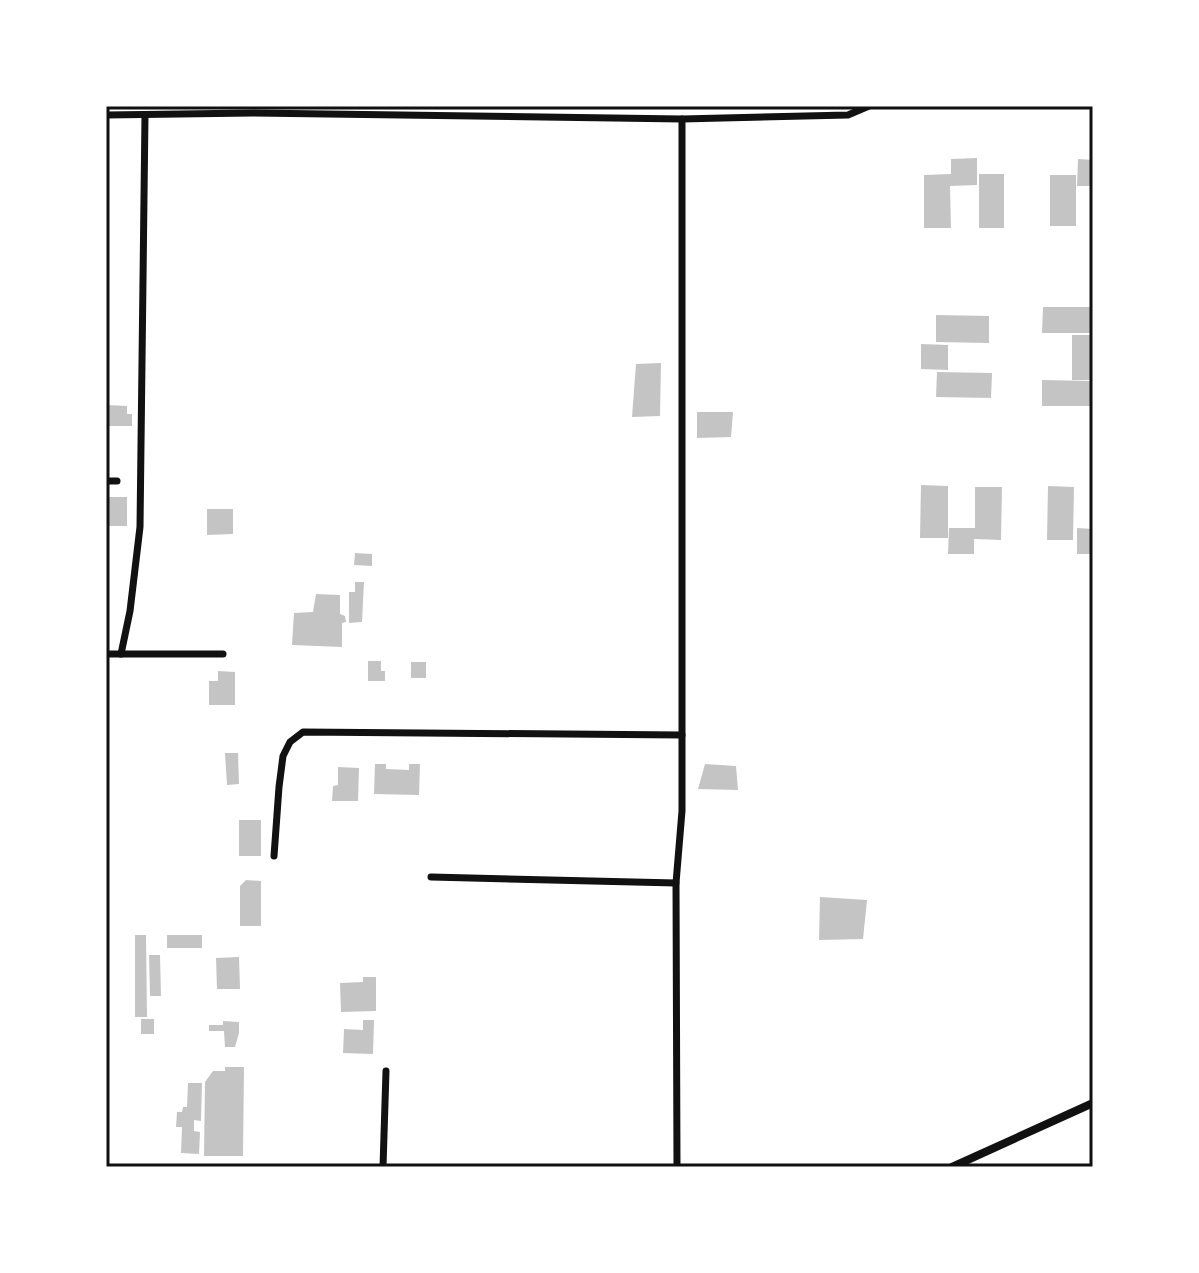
<svg xmlns="http://www.w3.org/2000/svg" width="1199" height="1273" font-family="'Roboto Condensed',sans-serif">
  <style>
    .building { fill: #c4c4c4 }
    .lines { fill: none; stroke-linecap: round; stroke-linejoin: round }
    .minor { stroke: #111; stroke-width: 7 }
    .tertiary { stroke: #111; stroke-width: 8 }
    .neatline { fill: none; stroke: #111; stroke-width: 3 }
  </style>
  <rect width="100%" height="100%" fill="#fff"/>
  <g class="building">
    <path d="M977,158v27l-27,1 1,42h-27v-53l27,-1v-15z"/>
    <path d="M1078,159l15,1v26h-16z"/>
    <rect x="979" y="174" width="25" height="54"/>
    <rect x="1050" y="175" width="26" height="51"/>
    <path d="M1043,307h50v26h-51z"/>
    <path d="M936,315l53,1v27l-53,-1z"/>
    <rect x="1072" y="335" width="21" height="45"/>
    <path d="M921,344l27,1v25l-27,-1z"/>
    <path d="M661,363l-1,53 -28,1 4,-53z"/>
    <path d="M937,372l55,1 -1,25 -55,-1z"/>
    <path d="M1042,380l51,1v25h-51z"/>
    <path d="M107,405l20,1v8h5v12h-26z"/>
    <path d="M697,412h36l-2,25 -34,1z"/>
    <path d="M921,485l27,1v52h-28z"/>
    <path d="M1048,486l26,1 -1,53h-26z"/>
    <path d="M975,487h27l-1,53 -27,-1v15h-26l1,-26h26z"/>
    <rect x="106" y="497" width="21" height="29"/>
    <path d="M207,509h26v25l-26,1z"/>
    <path d="M1077,528l16,1v25h-16z"/>
    <path d="M355,553l17,1v12l-18,-1z"/>
    <path d="M355,582h9l-2,40 -13,1v-31h6z"/>
    <path d="M316,594l24,1v19l5,2 1,6 -4,1v24l-50,-2 2,-32 19,-1z"/>
    <path d="M368,661h13v10h4v10h-17z"/>
    <rect x="411" y="662" width="15" height="16"/>
    <path d="M218,671l17,1v33h-26v-24h9z"/>
    <path d="M225,753h13l1,31 -12,1z"/>
    <path d="M375,764h11v5l23,1v-6h11l-1,31 -45,-1z"/>
    <path d="M705,764l31,2 2,24 -40,-1z"/>
    <path d="M338,767l21,1 -1,33h-26l1,-15 5,-1z"/>
    <rect x="239" y="820" width="22" height="36"/>
    <path d="M246,880l15,1v45h-21v-40z"/>
    <path d="M820,897l47,3 -4,39 -44,1z"/>
    <path d="M135,935h11l1,82h-12z"/>
    <rect x="167" y="935" width="35" height="13"/>
    <path d="M149,955h11l1,41h-11z"/>
    <path d="M239,957l1,32h-23l-1,-31z"/>
    <path d="M363,977h13v34l-35,1 -1,-29 23,-1z"/>
    <rect x="141" y="1019" width="13" height="15"/>
    <path d="M363,1020h11l-1,34 -30,-1 1,-24 19,1z"/>
    <path d="M223,1021l16,1v11l-4,14h-10l-1,-16h-15v-6h14z"/>
    <path d="M225,1067h19l-1,89h-39l1,-74 8,-11h12z"/>
    <path d="M188,1083h14l-1,38 -7,-1v11l6,1 -1,22 -18,-1 1,-26h-6l1,-15h5l1,-5h4z"/>
  </g>
  <g class="lines">
    <g class="minor">
      <path d="M106,115l147,-2 429,6 166,-4 21,-9"/>
      <path d="M106,481h11"/>
      <path d="M106,654h117"/>
      <path d="M121,654l9,-43 10,-84 5,-412"/>
      <path d="M274,856l5,-69 4,-31 7,-14 13,-10 379,3"/>
      <path d="M431,877l245,6"/>
      <path d="M383,1167l3,-96"/>
      <path d="M677,1167l-1,-284 6,-72v-692"/>
    </g>
    <path class="tertiary" d="M952,1167l141,-64"/>
  </g>
  <rect width="1199" height="1273" fill="none" stroke="#ffffff" stroke-width="216"/>
  <rect x="108" y="108" width="983" height="1057" class="neatline"/>
</svg>
